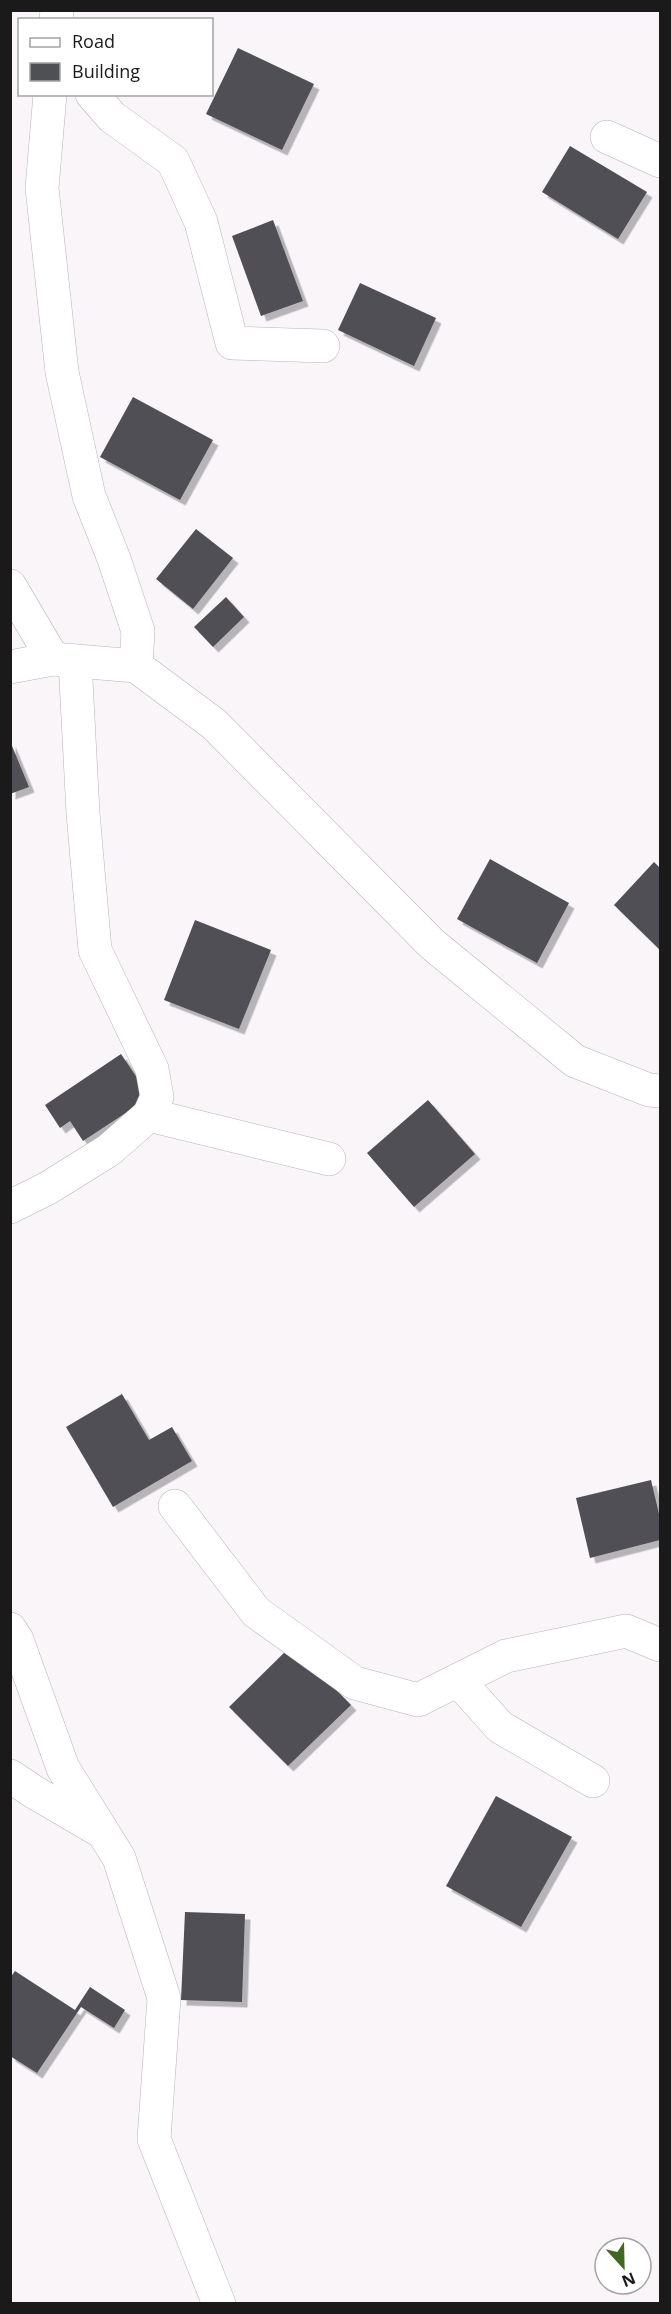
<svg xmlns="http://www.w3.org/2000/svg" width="671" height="2314" font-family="'Open Sans',sans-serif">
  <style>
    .building { fill: #4f5054; filter: url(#shadow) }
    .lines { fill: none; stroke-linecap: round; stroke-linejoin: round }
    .minor-casing { stroke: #b8b5b9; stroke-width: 34 }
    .minor { stroke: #fff; stroke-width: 33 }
  </style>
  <defs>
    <filter id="shadow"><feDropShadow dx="5.5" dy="5.5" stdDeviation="0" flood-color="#0004"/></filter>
  </defs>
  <rect width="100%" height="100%" fill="#f9f5f9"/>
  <g class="building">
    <path d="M238,48l76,36 -32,66 -76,-36z"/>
    <path d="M570,146l77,46 -29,47 -76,-47z"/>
    <path d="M273,220l30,81 -42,15 -29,-80z"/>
    <path d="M360,283l76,35 -22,48 -76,-36z"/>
    <path d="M133,397l80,43 -33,60 -80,-43z"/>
    <path d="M196,529l37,29 -40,51 -37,-30z"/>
    <path d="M226,597l18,20 -31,30 -19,-20z"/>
    <path d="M10,741l19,46 -19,7z"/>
    <path d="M490,859l79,44 -32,60 -80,-44z"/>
    <path d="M654,862l6,6v82l-46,-45z"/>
    <path d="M195,920l76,30 -32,79 -75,-29z"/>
    <path d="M121,1054l29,43 -67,44 -13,-20 -10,7 -15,-23z"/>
    <path d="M428,1100l47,54 -61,53 -47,-54z"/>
    <path d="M122,1394l27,46 23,-13 20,34 -79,46 -47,-80z"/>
    <path d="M651,1480l9,38v22l-70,18 -14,-60z"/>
    <path d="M292,1645l59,60 -63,61 -59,-59z"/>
    <path d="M496,1796l76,41 -51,90 -75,-41z"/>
    <path d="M185,1912l60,2 -3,88 -61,-2z"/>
    <path d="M15,1971l60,39 15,-23 35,23 -11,18 -33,-21 -44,66 -27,-17v-78z"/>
  </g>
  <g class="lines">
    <g class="minor-casing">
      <g id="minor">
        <path d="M56,20l1,-10"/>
        <path d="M50,94l-8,94 20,184 27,124 25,63 24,72 -2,35"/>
        <path d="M92,94l20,23 61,44 28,61 31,121 91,3"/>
        <path d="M607,137l53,24"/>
        <path d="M10,586l43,73"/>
        <path d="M10,667l43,-8 83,7 78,58 218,220 143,117 74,29 11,1"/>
        <path d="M149,1115l180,44"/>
        <path d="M10,1207l38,-19 61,-38 40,-35 8,-18 -5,-28 -57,-119 -12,-137 -8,-152"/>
        <path d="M175,1506l81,106 99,71 63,17 88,-44 120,-25 34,14"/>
        <path d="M10,1629l7,11 46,128 56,90 45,140 -10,141 65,165"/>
        <path d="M458,1680l42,47 93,54"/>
        <path d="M10,1776l24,16 65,38"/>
      </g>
    </g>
    <use href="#minor" class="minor"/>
  </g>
  <rect width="671" height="2314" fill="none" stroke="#1b1a1b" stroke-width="24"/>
  <rect x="18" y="18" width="195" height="78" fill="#ffffff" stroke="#a4a3a4" stroke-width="1.5"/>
  <rect x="30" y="38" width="30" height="9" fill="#ffffff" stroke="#a4a3a4" stroke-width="1.5"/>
  <text x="72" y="48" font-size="18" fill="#1b1a1b">Road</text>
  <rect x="30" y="63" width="30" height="18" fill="#4f5054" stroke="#a4a3a4" stroke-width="1.5"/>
  <text x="72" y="78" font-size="18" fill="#1b1a1b">Building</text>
  <g transform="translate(623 2266) rotate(158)"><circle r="28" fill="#ffffff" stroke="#a4a3a4" stroke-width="1.5"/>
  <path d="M0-4.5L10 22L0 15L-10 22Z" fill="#416721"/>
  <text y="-9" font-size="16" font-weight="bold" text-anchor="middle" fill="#1b1a1b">N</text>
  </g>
</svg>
